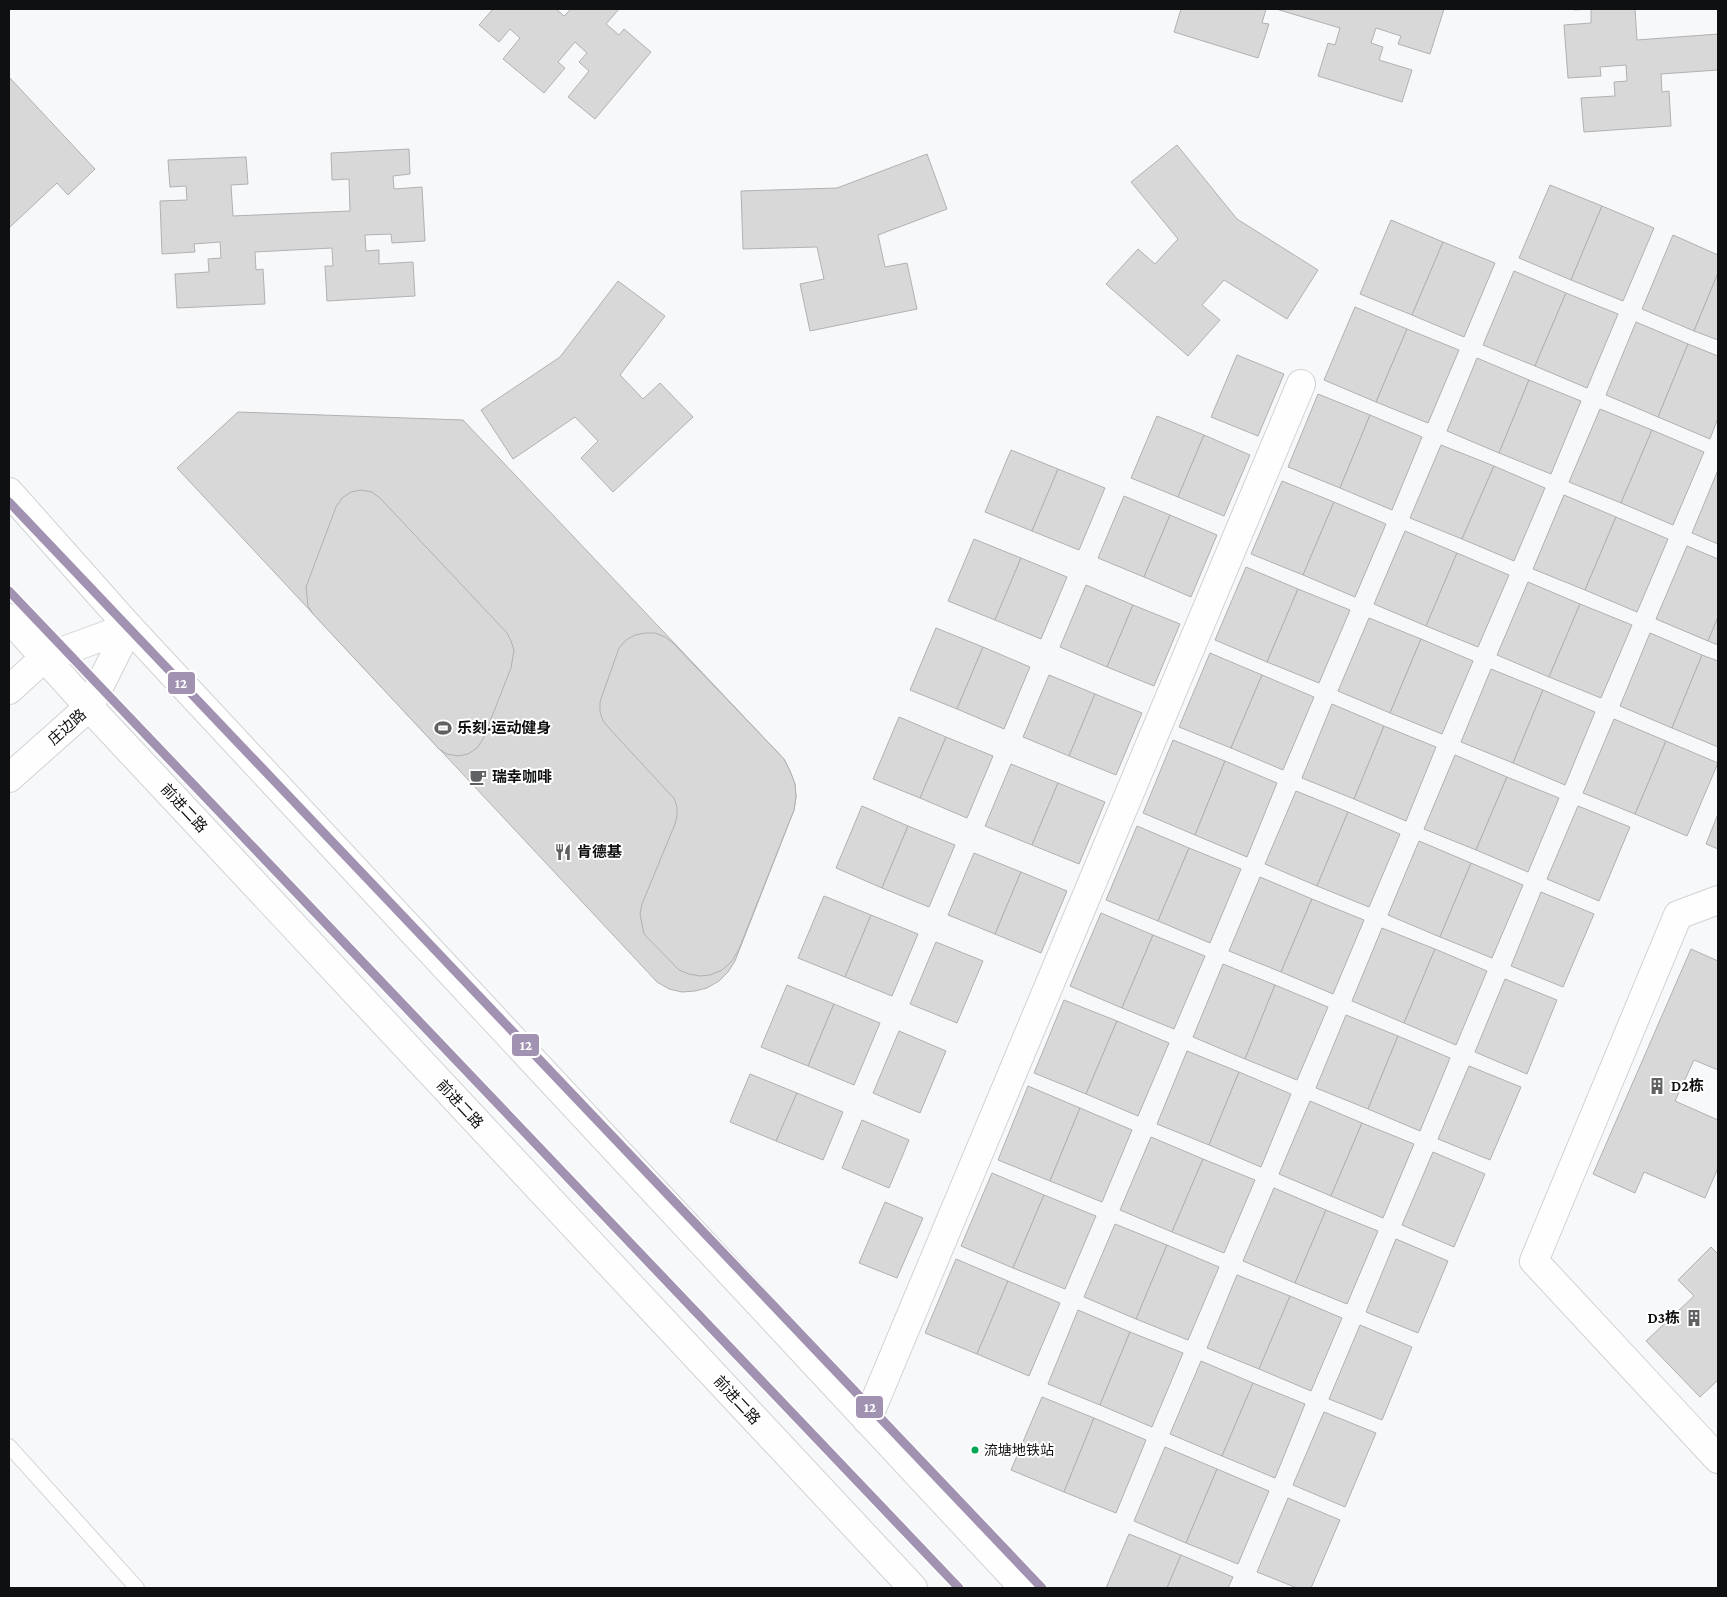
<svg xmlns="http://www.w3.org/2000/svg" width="1727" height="1597" font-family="'Crimson Pro','Noto Sans SC',serif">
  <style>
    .building { fill: #d8d8d9; stroke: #b1b1b2 }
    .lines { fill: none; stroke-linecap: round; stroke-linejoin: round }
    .lane-casing { stroke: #d1d2d4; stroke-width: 16 }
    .street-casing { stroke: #d1d2d4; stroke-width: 30 }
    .secondary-casing { stroke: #d1d2d4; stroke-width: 30 }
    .lane { stroke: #fefefe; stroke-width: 14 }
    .street { stroke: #fefefe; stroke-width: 28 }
    .secondary { stroke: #fefefe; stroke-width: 28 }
    .metro-1-casing { stroke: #fff; stroke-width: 12 }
    .metro-1 { stroke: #a192b2; stroke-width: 9 }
    .bus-dot { fill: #00a651; stroke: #fff; stroke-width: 2 }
    .labels { text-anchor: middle; stroke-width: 4; stroke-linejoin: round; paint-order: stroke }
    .bus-label { font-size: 14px; fill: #0f1011; stroke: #fff; text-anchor: start }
    .street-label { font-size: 15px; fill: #0f1011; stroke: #fff }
    .poi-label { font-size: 15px; font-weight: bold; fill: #0f1011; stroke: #fff; text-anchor: start }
    .line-badge { stroke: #fff; stroke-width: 2 }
    .badge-label { font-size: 14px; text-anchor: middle; font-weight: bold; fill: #fff }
  </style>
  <rect width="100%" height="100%" fill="#f7f8fa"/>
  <g class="building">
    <path d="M493,9h63l8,7 7,-7h48l-13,15 13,11 5,-6 27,23 -56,67 -27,-22 21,-26 -10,-9 8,-9 -12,-11 -17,20 7,6 -21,25 -41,-34 17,-21 -10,-9 -11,13 -20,-17z"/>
    <path d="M1181,9h85l-4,14 7,1 -11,34 -84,-26z"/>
    <path d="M1276,9h168l-14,45 -32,-10 3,-8 -25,-8 -5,15 12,4 -4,13 33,10 -10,32 -84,-26 10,-33 7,2 5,-17z"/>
    <path d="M1574,9h61l2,31 81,-6v36l-57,4 1,18 7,-1 2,35 -87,6 -3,-34 34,-2 -1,-14 13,-1 -1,-16 -26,2 1,9 -33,2 -4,-53 27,-2v-14l-17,1z"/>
    <path d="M9,77l86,92 -27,26 -11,-12 -47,44 -1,-1z"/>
    <path d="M1177,145l60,74 81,51 -31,49 -63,-39 -22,25 18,15 -32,36 -82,-72 32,-35 17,15 23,-25 -47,-57z"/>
    <path d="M409,149l1,25 -17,2 1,13 28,-2 3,54 -33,2 -1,-9 -26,1 1,16 13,-1v14l34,-2 2,34 -88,5 -2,-35h8l-1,-18 -77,4 1,18 7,-1 2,35 -88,4 -2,-34 34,-2 -1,-13 13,-1 -1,-16 -26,2 1,8 -33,2 -2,-53 27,-1 -1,-14 -16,1 -2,-27 78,-3 2,27 -17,1 2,31 117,-5 -1,-32 -17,1 -1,-27z"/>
    <path d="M927,154l20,55 -69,26 7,32 22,-4 10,46 -107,22 -10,-47 24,-5 -7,-32 -74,2 -2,-58 96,-3z"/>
    <path d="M1550,185l52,21 -31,74 -52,-22z"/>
    <path d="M1602,206l52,22 -31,73 -52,-21z"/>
    <path d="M1391,220l52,22 -31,73 -52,-21z"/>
    <path d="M1673,235l45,20v18l-24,58 -52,-22z"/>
    <path d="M1443,242l52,21 -31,74 -52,-22z"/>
    <path d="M1514,271l52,22 -31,73 -52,-21z"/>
    <path d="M1718,273v67l-24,-9z"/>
    <path d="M618,281l47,35 -45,59 23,24 17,-16 33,34 -80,75 -32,-34 17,-17 -23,-24 -62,42 -32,-49 79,-53z"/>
    <path d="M1566,293l52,21 -31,74 -52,-22z"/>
    <path d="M1355,307l52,22 -31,73 -52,-22z"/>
    <path d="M1636,322l52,22 -30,73 -52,-22z"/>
    <path d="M1407,329l52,21 -31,73 -52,-21z"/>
    <path d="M1688,344l30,12v62l-8,21 -52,-22z"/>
    <path d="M1237,355l47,19 -26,62 -47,-19z"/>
    <path d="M1477,358l52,22 -30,73 -52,-22z"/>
    <path d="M1529,380l52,21 -30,73 -52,-21z"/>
    <path d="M1318,394l52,21 -30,73 -52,-21z"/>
    <path d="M1600,409l52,21 -31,73 -52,-21z"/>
    <path d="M238,412l225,8 321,339 6,12 5,13 1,13 -2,13 -59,151 -7,11 -9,9 -12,7 -12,3 -13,1 -13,-3 -12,-7 -480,-514z"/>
    <path d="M1370,415l52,22 -30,73 -52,-22z"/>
    <path d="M1157,416l47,19 -26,62 -47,-19z"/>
    <path d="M1652,430l52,22 -31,73 -52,-22z"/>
    <path d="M1204,435l46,20 -26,61 -46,-19z"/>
    <path d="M1441,445l53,21 -32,73 -52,-21z"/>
    <path d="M1011,450l47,19 -26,62 -47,-19z"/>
    <path d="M1494,466l51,22 -31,73 -52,-22z"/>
    <path d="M1058,469l47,19 -26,62 -47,-19z"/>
    <path d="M1718,470v74l-26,-11z"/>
    <path d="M1282,481l52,21 -31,73 -52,-21z"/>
    <path d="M361,490l11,2 8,6 127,135 4,8 3,9 -3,18 -28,71 -6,9 -9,6 -10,2 -11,-2 -8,-5 -126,-135 -5,-8 -2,-19 30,-80 6,-9 9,-6z"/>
    <path d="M1564,495l52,22 -31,73 -52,-21z"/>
    <path d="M1124,496l46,19 -26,62 -46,-19z"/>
    <path d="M1334,502l52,22 -31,73 -52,-22z"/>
    <path d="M1170,515l47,20 -26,62 -47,-20z"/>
    <path d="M1616,517l52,22 -31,73 -52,-22z"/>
    <path d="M1405,531l52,22 -31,73 -52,-22z"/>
    <path d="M974,539l47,19 -26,62 -47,-19z"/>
    <path d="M1687,546l31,13v58l-10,24 -52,-22z"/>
    <path d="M1457,553l52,22 -31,72 -52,-21z"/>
    <path d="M1021,558l46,19 -26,62 -46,-19z"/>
    <path d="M1246,567l52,22 -31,73 -52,-22z"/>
    <path d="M1528,582l52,22 -31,73 -52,-22z"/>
    <path d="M1086,585l47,20 -26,62 -47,-20z"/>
    <path d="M1298,589l52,21 -31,73 -52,-21z"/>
    <path d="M1580,604l52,21 -31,73 -52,-21z"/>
    <path d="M1133,605l47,19 -26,62 -47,-19z"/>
    <path d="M1718,617v28l-10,-4z"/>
    <path d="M1369,618l52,21 -31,74 -52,-22z"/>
    <path d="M936,628l47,19 -26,62 -47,-19z"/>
    <path d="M645,633h10l10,4 8,6 111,116 6,12 5,13 1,13 -2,13 -55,139 -7,12 -10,9 -12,5 -10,1 -11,-2 -10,-4 -35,-36 -4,-20 2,-10 33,-80 2,-8v-9l-3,-9 -6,-6 -59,-64 -6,-7 -3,-9v-10l3,-9 16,-45 7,-8 9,-5z"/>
    <path d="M1650,633l52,22 -30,73 -52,-22z"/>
    <path d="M1421,639l52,22 -31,73 -52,-21z"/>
    <path d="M983,647l47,20 -26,62 -47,-20z"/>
    <path d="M1210,653l52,22 -31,73 -52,-21z"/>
    <path d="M1702,655l16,6v86l-46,-19z"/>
    <path d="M1491,669l52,21 -30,73 -52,-21z"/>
    <path d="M1049,675l46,19 -26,62 -46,-19z"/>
    <path d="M1262,675l52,22 -31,73 -52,-22z"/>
    <path d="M1543,690l52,22 -30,73 -52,-22z"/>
    <path d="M1095,694l47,19 -26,62 -47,-19z"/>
    <path d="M1332,704l52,22 -30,73 -52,-21z"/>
    <path d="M899,717l47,20 -26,61 -47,-19z"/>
    <path d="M1614,719l52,22 -31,73 -52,-21z"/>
    <path d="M1384,726l52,21 -30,74 -52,-22z"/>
    <path d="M946,737l47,19 -26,62 -47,-20z"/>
    <path d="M1173,740l52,21 -30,74 -52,-22z"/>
    <path d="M1666,741l52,22 -31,73 -52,-22z"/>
    <path d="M1455,755l52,22 -31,73 -52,-21z"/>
    <path d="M1225,761l52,22 -30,74 -52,-22z"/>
    <path d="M1011,764l47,19 -26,62 -47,-19z"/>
    <path d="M1507,777l52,21 -31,74 -52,-22z"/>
    <path d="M1058,783l47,19 -26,62 -47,-19z"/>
    <path d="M1296,791l52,21 -31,74 -52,-22z"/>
    <path d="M862,806l46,20 -26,62 -46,-20z"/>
    <path d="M1578,806l52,21 -31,74 -52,-22z"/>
    <path d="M1348,812l52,22 -31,73 -52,-21z"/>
    <path d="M1718,814v35l-12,-5z"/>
    <path d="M908,826l47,19 -26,62 -47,-19z"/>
    <path d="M1137,826l52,22 -31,73 -52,-21z"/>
    <path d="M1419,841l52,22 -31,74 -52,-22z"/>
    <path d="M1189,848l52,21 -31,74 -52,-22z"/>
    <path d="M974,853l47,19 -26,62 -47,-19z"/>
    <path d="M1471,863l52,22 -31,73 -52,-21z"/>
    <path d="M1021,872l46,19 -26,62 -46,-19z"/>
    <path d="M1260,877l52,22 -31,73 -52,-21z"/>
    <path d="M1541,892l53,22 -31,73 -52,-21z"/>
    <path d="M824,896l47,19 -26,62 -47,-19z"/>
    <path d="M1312,899l52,21 -31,74 -52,-22z"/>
    <path d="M1101,913l52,22 -31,73 -52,-22z"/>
    <path d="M871,915l47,19 -26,62 -47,-19z"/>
    <path d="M1382,928l53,21 -31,74 -52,-22z"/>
    <path d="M1153,935l52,21 -31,73 -52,-21z"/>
    <path d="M936,942l47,19 -26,62 -47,-19z"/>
    <path d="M1435,949l52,22 -31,74 -52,-22z"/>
    <path d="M1691,949l27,12v109l-24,-10 -19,41 43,19v48l-13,30 -61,-26 -9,21 -42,-19z"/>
    <path d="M1223,964l52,21 -30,74 -52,-22z"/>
    <path d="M1505,979l52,21 -30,74 -52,-22z"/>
    <path d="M787,985l47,19 -26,62 -47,-19z"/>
    <path d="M1275,985l53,22 -31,73 -52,-21z"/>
    <path d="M1064,1000l53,21 -31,73 -52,-21z"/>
    <path d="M834,1004l46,19 -26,62 -46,-19z"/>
    <path d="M1346,1015l52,21 -30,73 -52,-21z"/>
    <path d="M1117,1021l52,22 -31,73 -52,-22z"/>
    <path d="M899,1031l47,20 -26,62 -47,-20z"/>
    <path d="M1398,1036l52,22 -30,73 -52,-22z"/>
    <path d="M1187,1051l52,21 -30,73 -52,-21z"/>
    <path d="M1469,1066l52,21 -31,73 -52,-21z"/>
    <path d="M1239,1072l52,22 -30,73 -52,-22z"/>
    <path d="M750,1074l47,19 -21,48 -46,-19z"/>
    <path d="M1028,1086l52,22 -30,73 -52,-21z"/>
    <path d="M797,1093l46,19 -20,48 -47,-19z"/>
    <path d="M1310,1101l52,22 -31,73 -52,-22z"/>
    <path d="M1080,1108l52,22 -30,72 -52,-21z"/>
    <path d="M862,1120l47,20 -20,48 -47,-20z"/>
    <path d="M1362,1123l52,21 -31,74 -52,-22z"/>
    <path d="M1151,1137l52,22 -31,73 -52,-22z"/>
    <path d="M1433,1152l52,22 -31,73 -52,-22z"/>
    <path d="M1203,1159l52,21 -31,73 -52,-21z"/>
    <path d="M992,1173l52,22 -31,73 -52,-22z"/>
    <path d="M1274,1188l52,22 -31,73 -52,-22z"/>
    <path d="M1044,1195l52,21 -31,73 -52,-21z"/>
    <path d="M885,1202l38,16 -26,60 -38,-15z"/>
    <path d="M1326,1210l52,21 -31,73 -52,-21z"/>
    <path d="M1115,1224l52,21 -31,74 -52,-22z"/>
    <path d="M1396,1239l52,22 -30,72 -52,-21z"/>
    <path d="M1167,1245l52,22 -31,73 -52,-21z"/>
    <path d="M1711,1247l7,7v126l-18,17 -54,-56 48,-45 -16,-16z"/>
    <path d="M956,1259l52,22 -31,73 -52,-21z"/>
    <path d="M1237,1275l53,21 -31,73 -52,-21z"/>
    <path d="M1008,1281l52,22 -31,73 -52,-22z"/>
    <path d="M1290,1296l52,22 -31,73 -52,-22z"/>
    <path d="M1078,1310l52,22 -30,73 -52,-21z"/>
    <path d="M1360,1325l52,22 -30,73 -53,-21z"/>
    <path d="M1130,1332l53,21 -31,74 -52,-22z"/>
    <path d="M1201,1361l52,22 -31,73 -52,-22z"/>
    <path d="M1253,1383l52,21 -30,74 -53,-22z"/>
    <path d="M1042,1397l52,21 -30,74 -53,-22z"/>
    <path d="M1324,1412l52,21 -31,74 -52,-22z"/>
    <path d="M1094,1418l52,22 -30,73 -52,-21z"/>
    <path d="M1165,1447l52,22 -31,74 -52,-22z"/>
    <path d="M1217,1469l52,22 -31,73 -52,-21z"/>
    <path d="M1288,1498l52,22 -29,68h-14l-40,-16z"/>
    <path d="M1129,1534l52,21 -14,33h-61z"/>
    <path d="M1181,1555l52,22 -5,11h-61z"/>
  </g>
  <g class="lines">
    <g class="lane-casing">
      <path id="lane" d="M9,1446l128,142"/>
    </g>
    <g class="street-casing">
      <g id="street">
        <path d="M1718,900l-40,15 -144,346 184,198"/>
        <path d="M867,1420l434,-1036"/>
      </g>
    </g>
    <g class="secondary-casing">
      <g id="secondary">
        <path d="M9,492l120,135 895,961"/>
        <path d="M9,618l80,89 824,881"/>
        <path d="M9,690l35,-32 85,-31"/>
        <path d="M9,778l80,-71 40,-80"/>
      </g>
    </g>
    <use href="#lane" class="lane"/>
    <use href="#street" class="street"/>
    <use href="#secondary" class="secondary"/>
    <g class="metro-1-casing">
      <g id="metro-1">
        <path d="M9,502l1033,1086"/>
        <path d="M9,591l950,997"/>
      </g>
    </g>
    <use href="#metro-1" class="metro-1"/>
  </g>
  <defs>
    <g id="stadium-bare" transform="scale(1.35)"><path d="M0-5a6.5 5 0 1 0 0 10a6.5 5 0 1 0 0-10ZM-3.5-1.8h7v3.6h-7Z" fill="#606163" stroke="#fff" stroke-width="2.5" paint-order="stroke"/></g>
    <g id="cafe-bare" transform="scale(1.35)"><path d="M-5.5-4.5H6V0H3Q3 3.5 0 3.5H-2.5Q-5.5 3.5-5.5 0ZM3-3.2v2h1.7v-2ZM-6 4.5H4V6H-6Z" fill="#606163" stroke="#fff" stroke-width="2.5" paint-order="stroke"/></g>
    <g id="restaurant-bare" transform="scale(1.35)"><path d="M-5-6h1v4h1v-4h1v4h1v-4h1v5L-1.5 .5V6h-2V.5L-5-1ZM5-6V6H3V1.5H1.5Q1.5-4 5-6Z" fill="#606163" stroke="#fff" stroke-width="2.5" paint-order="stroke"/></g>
    <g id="building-bare" transform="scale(1.35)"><path d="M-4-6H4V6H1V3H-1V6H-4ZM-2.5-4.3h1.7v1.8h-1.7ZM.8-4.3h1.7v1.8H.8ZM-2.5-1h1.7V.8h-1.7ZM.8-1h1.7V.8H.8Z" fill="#606163" stroke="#fff" stroke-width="2.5" paint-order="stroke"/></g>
  </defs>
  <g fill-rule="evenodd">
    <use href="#stadium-bare" x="443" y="728"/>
    <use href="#cafe-bare" x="478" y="777"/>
    <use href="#restaurant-bare" x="563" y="852"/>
    <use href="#building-bare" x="1657" y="1086"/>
    <use href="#building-bare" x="1694" y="1318"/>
  </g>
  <circle class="bus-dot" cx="975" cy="1450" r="4.5"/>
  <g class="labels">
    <g class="bus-label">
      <text x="984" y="1455">流塘地铁站</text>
    </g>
    <g class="street-label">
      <text transform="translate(67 727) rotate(-42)" y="5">庄边路</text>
      <text transform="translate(184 808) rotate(47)" y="5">前进二路</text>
      <text transform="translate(460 1104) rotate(47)" y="5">前进二路</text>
      <text transform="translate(737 1400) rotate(47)" y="5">前进二路</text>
    </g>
    <g class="poi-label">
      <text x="457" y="733">乐刻·运动健身</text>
      <text x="492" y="782">瑞幸咖啡</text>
      <text x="577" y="857">肯德基</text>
      <text x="1671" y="1091">D2栋</text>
      <text x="1680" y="1323" text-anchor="end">D3栋</text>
    </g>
  </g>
  <g class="line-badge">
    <rect x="167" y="671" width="29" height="24" rx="5" fill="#a192b2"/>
    <rect x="511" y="1033" width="29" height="24" rx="5" fill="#a192b2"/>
    <rect x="855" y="1395" width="29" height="24" rx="5" fill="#a192b2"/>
  </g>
  <g class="badge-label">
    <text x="181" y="688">12</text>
    <text x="526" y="1050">12</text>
    <text x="870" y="1412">12</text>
  </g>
  <rect width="1727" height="1597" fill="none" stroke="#0f1011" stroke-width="20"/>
</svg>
